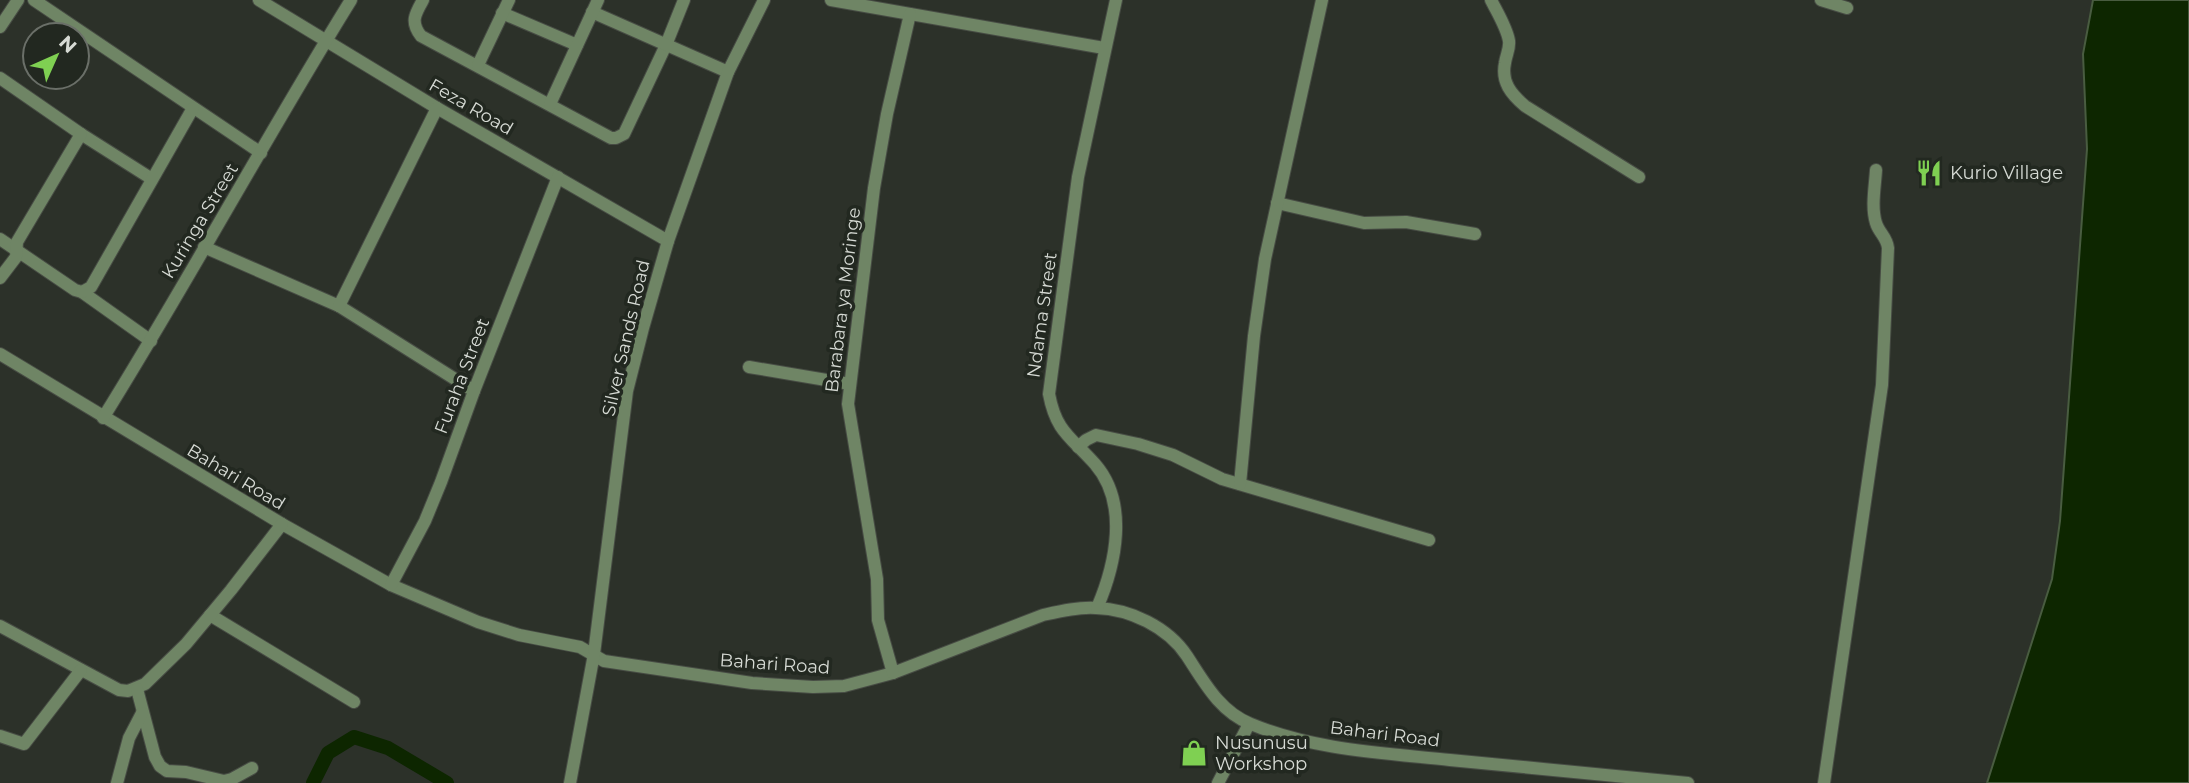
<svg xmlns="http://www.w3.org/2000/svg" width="2189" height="783" font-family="Montserrat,sans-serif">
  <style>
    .water { fill: #0d2600; stroke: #495c40; stroke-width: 2 }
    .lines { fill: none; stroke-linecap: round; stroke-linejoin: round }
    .river { stroke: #0d2600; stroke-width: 14 }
    .minor-casing { stroke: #474c44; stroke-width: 14 }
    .minor { stroke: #6f8565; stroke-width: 12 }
    .labels { text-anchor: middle; stroke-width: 7; stroke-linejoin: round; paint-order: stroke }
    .street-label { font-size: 18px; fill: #d6dad4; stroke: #222820 }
    .poi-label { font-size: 18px; fill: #d6dad4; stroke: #222820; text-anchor: start }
  </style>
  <rect width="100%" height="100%" fill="#2c3129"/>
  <path class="water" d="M2093,0h96v783h-202l65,-204 8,-58 27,-372 -4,-95z"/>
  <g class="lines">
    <path class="river" d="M313,783l15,-30 26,-16 34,11 59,35"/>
    <g class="minor-casing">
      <g id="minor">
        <path d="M34,0l227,153"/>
        <path d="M259,0l178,108 231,133"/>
        <path d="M423,0c-8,14 -13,22 -2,36l190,102h5l8,-4 42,-89 18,-45"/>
        <path d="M831,0l273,48"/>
        <path d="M1491,0c6,12 16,28 18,41 1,8 -3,14 -4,22 -4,19 6,31 20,43l114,71"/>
        <path d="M1821,0l26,8"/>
        <path d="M592,12l136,60"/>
        <path d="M502,13l75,32"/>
        <path d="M0,27l18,-27"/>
        <path d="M478,65l31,-65"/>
        <path d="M0,78l81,56 71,45"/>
        <path d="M550,104l48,-104"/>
        <path d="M1277,203l87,20 42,-1 69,12"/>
        <path d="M0,239l75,51 7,2 69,49"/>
        <path d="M204,247l135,59 135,85"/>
        <path d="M0,278l16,-21 1,-15 64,-108"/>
        <path d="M82,292l9,-5 102,-179"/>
        <path d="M339,306l98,-198"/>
        <path d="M0,354l282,170 109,61 87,37 41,13 61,12 24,14 148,22 61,4 31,-1 49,-13 150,-58c18,-4 35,-8 53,-7 34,1 72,19 91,48 17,26 33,56 64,68 62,26 133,29 199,36 79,8 159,15 238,23"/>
        <path d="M749,367l101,17"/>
        <path d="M103,418c86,-138 163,-281 248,-418"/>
        <path d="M1078,447l8,-7 10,-5 42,9 35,11 49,24 207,61"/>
        <path d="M1240,484l14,-148 11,-77 57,-259"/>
        <path d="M391,585l34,-64 16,-39 33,-91 84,-214"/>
        <path d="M1097,608c19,-44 32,-105 -2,-144 -24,-27 -39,-32 -46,-70l29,-217 38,-177"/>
        <path d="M210,615l144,87"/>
        <path d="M0,626l119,64 9,1 17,-7 41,-40 45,-54 51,-66"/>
        <path d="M893,673l-15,-53 -1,-41 -29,-175 26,-216 13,-74 23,-100"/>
        <path d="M137,689l18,68 5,9 7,5 19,1 38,9 8,-2 20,-11"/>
        <path d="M0,736l24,8 57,-74"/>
        <path d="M117,783l12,-45 13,-25"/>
        <path d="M570,783l24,-129 33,-263 16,-63 25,-87 60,-169 36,-72"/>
        <path d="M1218,783l31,-59"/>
        <path d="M1824,783l58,-398 6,-137c-1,-11 -9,-15 -12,-25 -5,-16 -1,-36 0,-53"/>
      </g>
    </g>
    <use href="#minor" class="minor"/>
  </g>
  <defs>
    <g id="restaurant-bare" transform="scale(2.1)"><path d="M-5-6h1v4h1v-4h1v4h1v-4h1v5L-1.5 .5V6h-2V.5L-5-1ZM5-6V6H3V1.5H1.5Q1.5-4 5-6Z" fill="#7fd052" stroke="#222820" stroke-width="2.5" paint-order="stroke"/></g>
    <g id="shop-bare" transform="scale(2.1)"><path d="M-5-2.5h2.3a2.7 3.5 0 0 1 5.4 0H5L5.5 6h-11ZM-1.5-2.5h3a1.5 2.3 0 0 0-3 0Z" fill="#7fd052" stroke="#222820" stroke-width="2.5" paint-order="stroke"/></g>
  </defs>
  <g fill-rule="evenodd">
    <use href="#restaurant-bare" x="1929" y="173"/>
    <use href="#shop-bare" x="1194" y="753"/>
  </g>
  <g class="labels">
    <g class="street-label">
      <text transform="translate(471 107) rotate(30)" y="6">Feza Road</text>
      <text transform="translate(200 221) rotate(-59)" y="6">Kuringa Street</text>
      <text transform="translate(843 300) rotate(-83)" y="6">Barabara ya Moringe</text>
      <text transform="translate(1042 315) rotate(-82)" y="6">Ndama Street</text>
      <text transform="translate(626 338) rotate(-77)" y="6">Silver Sands Road</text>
      <text transform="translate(462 376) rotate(-69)" y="6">Furaha Street</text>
      <text transform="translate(236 477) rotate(31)" y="6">Bahari Road</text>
      <text transform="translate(775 664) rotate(4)" y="6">Bahari Road</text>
      <text transform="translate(1385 734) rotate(7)" y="6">Bahari Road</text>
    </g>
    <g class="poi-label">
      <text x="1950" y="179">Kurio Village</text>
      <text x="1215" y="749">Nusunusu<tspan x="1215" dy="21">Workshop</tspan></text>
    </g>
  </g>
  <g transform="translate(56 56) rotate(45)"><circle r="33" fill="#222820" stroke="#6a6f68" stroke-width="2"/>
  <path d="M0-5L12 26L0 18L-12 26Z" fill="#7fd052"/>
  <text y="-10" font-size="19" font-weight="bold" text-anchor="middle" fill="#d6dad4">N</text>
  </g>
</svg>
